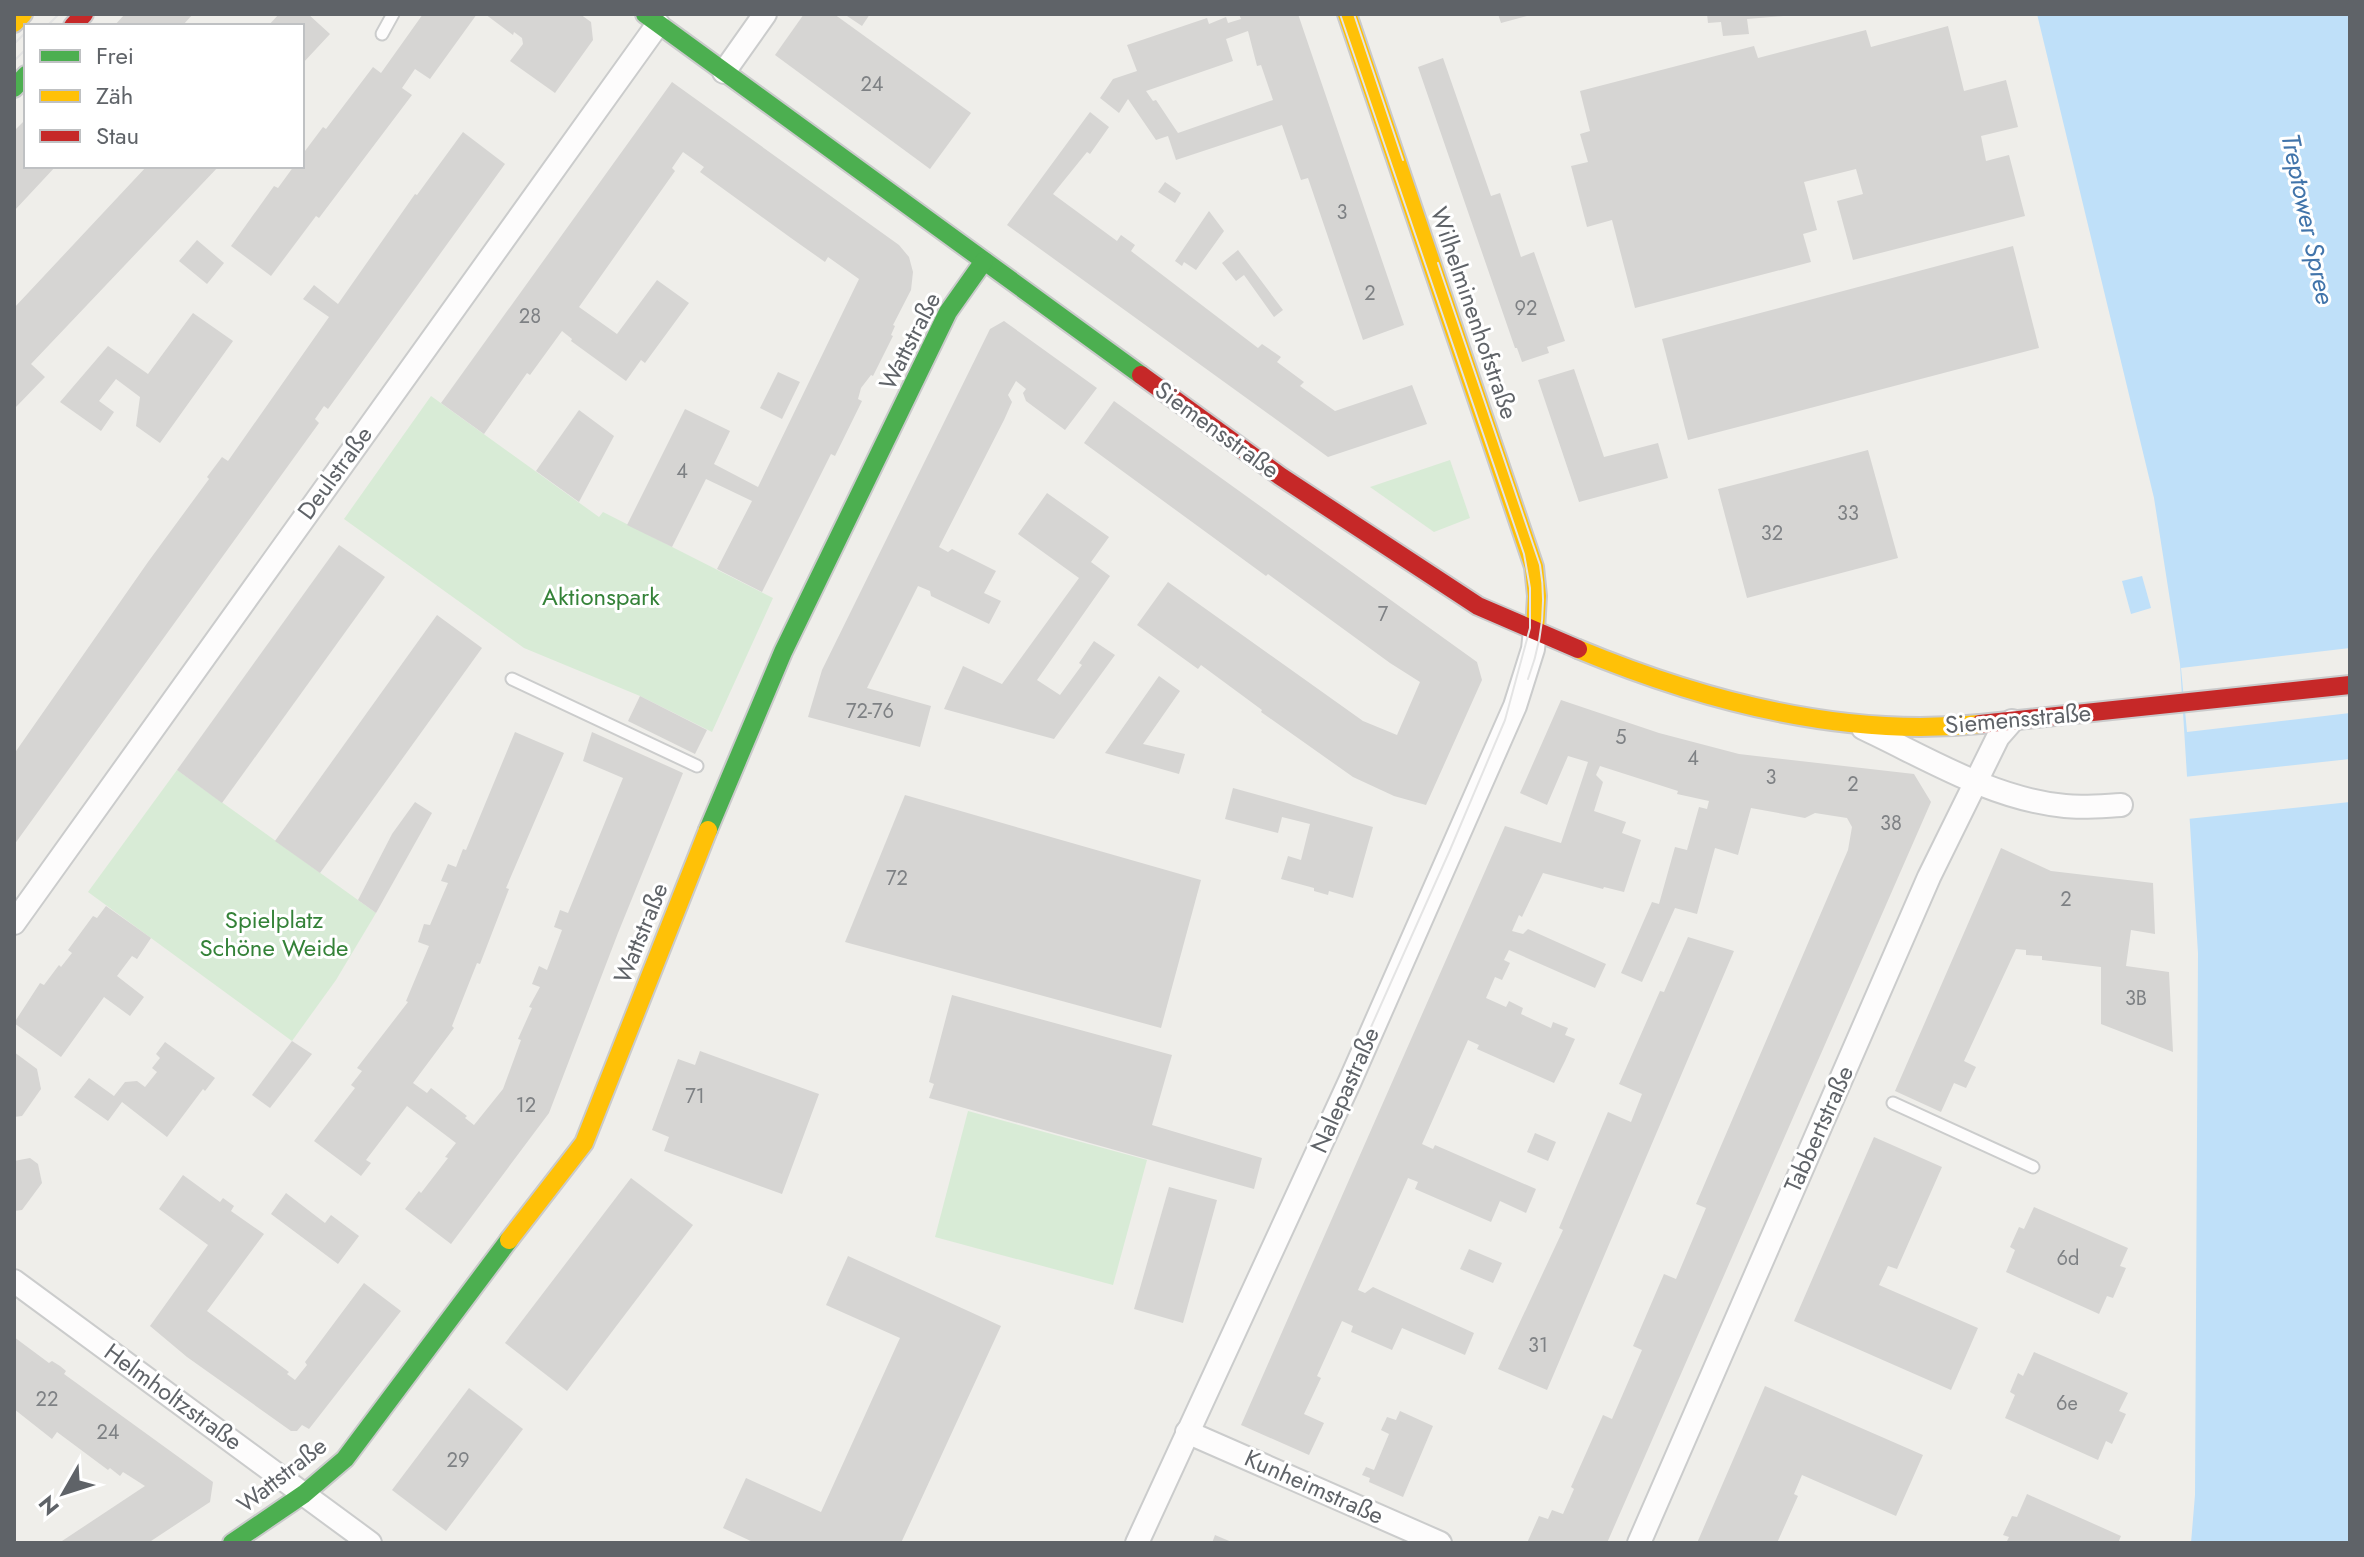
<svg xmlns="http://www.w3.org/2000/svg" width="2364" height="1557" font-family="Jost,sans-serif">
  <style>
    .green { fill: #d8ebd6 }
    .water { fill: #bfe0f9 }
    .pier { fill: #efeeea }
    .building { fill: #d6d5d3; fill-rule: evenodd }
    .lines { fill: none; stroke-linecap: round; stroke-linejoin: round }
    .lane-casing { stroke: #cbcccc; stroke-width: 15 }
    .street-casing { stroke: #cbcccc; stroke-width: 26 }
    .fast-casing { stroke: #cacacb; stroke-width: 22 }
    .slow-casing { stroke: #cacacb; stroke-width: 22 }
    .jam-casing { stroke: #cacacb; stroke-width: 22 }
    .lane { stroke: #fdfcfc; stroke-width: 11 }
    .street { stroke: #fdfcfc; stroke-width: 22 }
    .fast { stroke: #4caf50; stroke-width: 18 }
    .slow { stroke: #ffc107; stroke-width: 18 }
    .jam { stroke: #c62828; stroke-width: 18 }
    .tram { stroke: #e4e4e4; stroke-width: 2 }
    .labels { text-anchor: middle; stroke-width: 6; stroke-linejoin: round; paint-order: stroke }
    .number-label { font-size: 20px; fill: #7e8184 }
    .street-label { font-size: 24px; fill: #5f6368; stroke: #fff }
    .park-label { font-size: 24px; fill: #348238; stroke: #fff }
    .water-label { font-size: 26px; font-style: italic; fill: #4174aa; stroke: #fff }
  </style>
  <rect width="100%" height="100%" fill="#efeeea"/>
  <g class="green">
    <path d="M431,396l168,121 4,-5 170,86 -61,134 -72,-36 -116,-48 -180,-129z"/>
    <path d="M1450,460l20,58 -36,14 -64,-45z"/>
    <path d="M177,770l199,143 -40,67 -44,61 -204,-149z"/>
    <path d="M968,1111l179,49 -34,125 -178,-48z"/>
  </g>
  <g class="water">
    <path d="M2037,14h313v1529h-159l4,-48 3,-542 -18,-289 -26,-166z"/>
    <path d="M2142,576l9,32 -20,6 -9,-33z"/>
  </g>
  <g class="pier">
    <path d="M2350,648v65l-163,19 -6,-64z"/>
    <path d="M2350,759v43l-163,17 -3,-42z"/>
  </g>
  <g class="building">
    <path d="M125,14h68l-11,12h-68z"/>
    <path d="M279,14h29l22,20 -28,30v-38h-34z"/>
    <path d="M423,14h54l-47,65 -15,-10 -13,19 10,7 -93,123 -3,-2 -45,60 -40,-30 43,-60 4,2 16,-22h8v-11l21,-28 3,2 47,-62 8,6z"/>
    <path d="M485,14h95l11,8 2,18 -38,53 -45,-32 13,-17 -1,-6 -8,-6 -1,3z"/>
    <path d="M804,14h30l137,99 -41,56 -155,-114z"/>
    <path d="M844,14h26l-8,12z"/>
    <path d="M1239,14h59l106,311 -41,15 -55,-162 -7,2 -19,-55 -106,35 -8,-24 -12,4 -28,-41 -9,14 -19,-15 13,-19 24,-8 -10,-26 80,-27 2,6 17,-7 2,6 13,-4zM1248,31l9,35 4,-1 12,35 -95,33 -22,-33 -3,1 -7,-10 87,-30 -7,-22z"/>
    <path d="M1498,14h33v1l-30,8z"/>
    <path d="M1707,14h75l1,2 -36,3 2,15 -26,2 -2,-14 -13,1z"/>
    <path d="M1948,26l16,65 42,-11 12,47 -37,9 5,25 23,-6 16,61 -172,44 -16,-59 26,-7 -7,-25 -52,13 13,48 -14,4 8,28 -176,46 -23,-88 -25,7 -16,-61 17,-4 -8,-28 10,-3 -10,-40 174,-45 4,12 108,-28 5,17z"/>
    <path d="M1443,58l48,138 9,-3 21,64 13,-5 31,89 -18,6 2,6 -27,9 -5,-14h-2l-97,-281z"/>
    <path d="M672,82l227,163 10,12 4,15 -2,18 -18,35 2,1 -4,9 2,1 -20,40 -2,-1 -10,13 -3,11 4,2 -27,55 -4,-2 -69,138 -45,-23 35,-68 -46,-22 -34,68 -45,-22 58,-116 45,22 -16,33 44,23 101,-208 -31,-22 -3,5 -34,-24 -91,-66 4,-5 -21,-15 -11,16 3,3 -96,136 38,27 40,-54 32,23 -44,60 -4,-3 -15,21 -55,-40 1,-2 -10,-8 -32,44 -3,-2 -43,61 -43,-31z"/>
    <path d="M1090,112l19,15 -19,27 -3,-2 -34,42 64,47 4,-6 14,10 -4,6 127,97 4,-4 19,13 -4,5 27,20 -4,4 35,25 77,-26 15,39 -99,33 -321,-232z"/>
    <path d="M26,119v47h30l-42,45v-80z"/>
    <path d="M463,132l42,32 -177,245 -4,-3 -9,13 4,4 -305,422v-91l134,-192 61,-83 -2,-2 15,-20 6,4 101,-144 -26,-18 11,-14 24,19 77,-110 2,1z"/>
    <path d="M147,166h72l-188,198 14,13 -31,32v-101z"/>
    <path d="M1165,182l16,11 -6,10 -17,-11z"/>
    <path d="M1209,211l15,20 -28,39 -12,-8 -2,4 -7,-5z"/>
    <path d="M197,240l27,23 -17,21 -28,-23z"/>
    <path d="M2013,246l26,102 -351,92 -26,-101z"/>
    <path d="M1238,250l45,60 -9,7 -30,-42 -8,6 -14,-18z"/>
    <path d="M193,313l40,28 -73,102 -24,-17 4,-29 -24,-18 -17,22 15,11 -13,19 -41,-29 48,-56 40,28z"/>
    <path d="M1004,321l93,67 -32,42 -39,-29 -3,-8 3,-4 -10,-8 -8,14 4,7 -8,18 -65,127 9,5 4,-3 44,22 -12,22 17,8 -12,23 -58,-28 -1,-5 -12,-5 -51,102 64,18 -11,41 -112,-30 14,-47 168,-341z"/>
    <path d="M1574,369l30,88 54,-14 10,35 -89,24 -41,-122z"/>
    <path d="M778,372l22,10 -18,37 -22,-11z"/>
    <path d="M1114,401l363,261 5,18 -56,125 -32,-9 -41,-19 -92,-65 1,-2 -61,-45 -3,4 -61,-44 31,-43 195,139 34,14 23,-53 -30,-19 -122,-89 -2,2 -182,-133z"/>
    <path d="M579,410l35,26 -35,66 -43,-31z"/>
    <path d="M1868,450l30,108 -151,40 -29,-109z"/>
    <path d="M1047,493l62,44 -18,25 19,14 -73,104 23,15 22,-30 -3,-2 15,-22 21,14 -61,84 -110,-30 19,-43 39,18 77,-106 -61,-44z"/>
    <path d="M339,545l46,32 -163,226 -45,-33z"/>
    <path d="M437,615l45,33 -162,225 -45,-32z"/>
    <path d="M1159,676l21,15 -37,53 42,10 -6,20 -74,-21z"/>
    <path d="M640,696l67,34 -12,24 -67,-33z"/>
    <path d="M1561,700l98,33 80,21 175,20 17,28 -324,741h-80l12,-27 9,3 4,-9 11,4 11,-25 -3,-2 32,-72 9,4 30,-69 -9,-4 31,-72 12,5 30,-71 -10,-4 152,-354 4,-23 -5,-9 -32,-5 -10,5 -54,-10 -13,47 -23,-7 -18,66 -22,-6 -33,74 -21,-9 31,-71 7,2 16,-57 12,3 12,-43 8,2 2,-8 -32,-7 1,-3 -78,-25 -4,9 7,7 -9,29 32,11 -4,11 19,7 -17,52 -20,-5 -1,2 -60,-16 -21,44 -3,-2 -7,16 11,3 5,-5 78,35 -11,24 -86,-38 -5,10 6,3 -8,17 -7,-3 -9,21 20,9 3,-6 14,7 -2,6 30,14 2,-6 15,6 -3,7 10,4 -10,22 -11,22 -77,-34 2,-4 -11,-5 -46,104 11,5 2,-4 101,44 -10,24 -26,-12 -9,21 -76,-33 3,-7 -10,-4 -50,112 7,3 8,-6 101,46 -9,22 -63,-27 -10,22 -41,-18 2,-6 -11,-5 -25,55 4,2 -17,36 20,9 -15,32 -68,-30 264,-599 56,17 27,-81 -20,-6 -21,49 -27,-12z"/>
    <path d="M515,732l49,21 -58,135 3,1 -29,75 -3,-1 -25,63 2,2 -41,55 14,10 4,-5 36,28 -2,2 9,7 29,-36 18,-49 -3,-1 14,-31 -3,-1 11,-20 -8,-3 7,-18 8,4 15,-40 -8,-3 6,-17 8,3 55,-135 -40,-17 9,-29 91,41 -65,160 -69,180 -98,131 -46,-35 14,-18 2,2 27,-35 -3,-1 11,-14 -49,-37 -41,54 5,3 -10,13 -47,-35 41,-53 -4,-3 11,-14 -5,-3 51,-66 -2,-1 23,-55 -11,-4 6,-18 6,1 18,-42 -7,-2 7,-17 8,3 7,-18 3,1z"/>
    <path d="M1233,788l140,39 -20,71 -24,-7 -1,4 -14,-4v-3l-33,-9 7,-23 13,4 9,-36 -28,-7 -4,16 -53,-14z"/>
    <path d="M905,795l296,85 -40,148 -316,-86z"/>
    <path d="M415,802l17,11 -56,100 -18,-13 34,-66z"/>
    <path d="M2001,848l50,23 102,12 2,51 -24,-4 -5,36 43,6 4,80 -72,-28v-57l-59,-7v-4l-16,-1v-5l-10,-1 -52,112 12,6 -10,21 -12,-5 -13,29 -46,-21z"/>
    <path d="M106,906l45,32 -14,21 -5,-3 -15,20 27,21 -14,19 -26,-19 -43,60 -47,-34 26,-40 4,2 15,-20 2,2 11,-14 -4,-3 25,-34 4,2z"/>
    <path d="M1688,937l46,14 -187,439 -49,-21 65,-139 -4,-2 49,-116 23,10 11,-28 -23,-10 41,-93 4,1z"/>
    <path d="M952,995l220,60 -20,70 110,33 -8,31 -325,-91 5,-14 -5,-2z"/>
    <path d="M292,1041l20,13 -42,54 -18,-13z"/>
    <path d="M165,1042l50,36 -10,13 -2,-2 -36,48 -45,-35 -14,19 -34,-24 15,-19 25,18 11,-14 12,-1 8,6 12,-15 -5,-4 8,-10 -4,-4z"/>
    <path d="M700,1051l119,43 -37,100 -118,-43 5,-14 -17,-7 26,-71 17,6z"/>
    <path d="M14,1052l23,17 4,20 -19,27 -8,1z"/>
    <path d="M1535,1133l21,9 -8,19 -21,-9z"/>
    <path d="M1874,1137l68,30 -45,102 -9,-3 -9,19 99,43 -27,62 -157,-69z"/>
    <path d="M30,1158l8,6 4,19 -20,27 -8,1v-50z"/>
    <path d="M183,1175l37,27 3,-4 11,8 -3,5 33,23 -57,77 82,61 -2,2 8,6 12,-15 -2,-3 59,-79 37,28 -92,118 -7,-4 -5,6h-6l-104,-74 -37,-31 58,-81 -49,-36z"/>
    <path d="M631,1178l62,47 -126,166 -62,-48z"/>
    <path d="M1169,1187l48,13 -34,123 -49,-14z"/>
    <path d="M286,1193l39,30 6,-8 28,21 -21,28 -67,-50z"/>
    <path d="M2034,1207l94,41 -8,18 6,2 -13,30 -6,-2 -8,18 -93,-42 9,-22 -5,-3 9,-20 5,2z"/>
    <path d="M1469,1249l33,14 -9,20 -33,-14z"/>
    <path d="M848,1256l153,70 -100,217h-146l-32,-15 23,-50 75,34 79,-174 -74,-33z"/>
    <path d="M14,1337l35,26 3,-2 8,5 6,5 -2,3 149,108 -3,20 -62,41h-89l86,-57 -22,-14 -3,4 -10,-8 -2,2 -51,-38 -5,7 -38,-30z"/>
    <path d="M2034,1352l94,41 -9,18 7,3 -14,30 -6,-3 -8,19 -93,-42 10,-23 -5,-3 8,-19 5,3z"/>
    <path d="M1765,1386l158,69 -27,61 -94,-41 -8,19 4,2 -21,47h-80z"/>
    <path d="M469,1388l54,41 -77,102 -54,-41z"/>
    <path d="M1400,1411l33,15 -30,71 -34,-15 1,-4 -8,-3 4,-8 8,3 15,-36 -8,-4 6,-13 9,3z"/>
    <path d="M2027,1494l94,42 -3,7h-112l3,-6 -6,-2 9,-19 5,1z"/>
    <path d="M1215,1535l19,8h-22z"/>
  </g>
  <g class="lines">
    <g class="lane-casing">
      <g id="lane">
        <path d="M382,34l11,-20"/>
        <path d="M512,679l185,87"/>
        <path d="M1893,1103l140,64"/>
      </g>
    </g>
    <g class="street-casing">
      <g id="street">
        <path d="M724,72l41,-58"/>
        <path d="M1863,728c64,30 129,71 202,78 18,2 37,0 56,-1"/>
        <path d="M14,923l644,-899"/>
        <path d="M14,1281l356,262"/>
        <path d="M1187,1432l253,111"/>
        <path d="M1137,1543l213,-462 165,-375 18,-57 2,-19"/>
        <path d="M1639,1543l290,-666 69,-140 14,-16"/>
      </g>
    </g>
    <g class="fast-casing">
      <g id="fast">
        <path d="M645,14l496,361"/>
        <path d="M14,88l12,-13"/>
        <path d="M708,830l75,-178 165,-340 36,-51"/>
        <path d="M232,1543l72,-49 41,-35 164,-219"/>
      </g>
    </g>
    <g class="slow-casing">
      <g id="slow">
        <path d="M1347,14l187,553 3,29 -2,34"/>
        <path d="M14,23l9,-9"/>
        <path d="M1578,649c125,52 266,89 402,75"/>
        <path d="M509,1240l75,-97 124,-313"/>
      </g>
    </g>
    <g class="jam-casing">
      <g id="jam">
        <path d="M73,26l11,-12"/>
        <path d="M1141,375l139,101 198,130 100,43"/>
        <path d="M1980,724l370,-39"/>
      </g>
    </g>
    <use href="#lane" class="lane"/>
    <use href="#street" class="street"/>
    <use href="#fast" class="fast"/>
    <use href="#slow" class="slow"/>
    <use href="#jam" class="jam"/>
    <g class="tram">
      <path d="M1340,14l184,540 6,34v40l-25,92 -55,130 -91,204"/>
      <path d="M1354,14l49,146"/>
      <path d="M47,26l12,-12"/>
      <path d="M14,44l12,-12"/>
      <path d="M14,61l12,-12"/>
      <path d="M1438,263l102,302c7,40 2,77 -12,114"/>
    </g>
  </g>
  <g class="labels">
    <g class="number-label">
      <text x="872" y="91">24</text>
      <text x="1342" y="219">3</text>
      <text x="1370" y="300">2</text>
      <text x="1526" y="315">92</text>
      <text x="530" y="323">28</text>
      <text x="682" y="478">4</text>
      <text x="1848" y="520">33</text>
      <text x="1772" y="540">32</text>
      <text x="1383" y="621">7</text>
      <text x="870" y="718">72-76</text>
      <text x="1621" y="744">5</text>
      <text x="1693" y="765">4</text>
      <text x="1771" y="784">3</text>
      <text x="1853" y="791">2</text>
      <text x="1891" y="830">38</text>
      <text x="897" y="885">72</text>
      <text x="2066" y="906">2</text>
      <text x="2136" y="1005">3B</text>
      <text x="695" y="1103">71</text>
      <text x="526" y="1112">12</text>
      <text x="2068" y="1265">6d</text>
      <text x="1538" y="1352">31</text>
      <text x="47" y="1406">22</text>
      <text x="2067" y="1410">6e</text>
      <text x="108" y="1439">24</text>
      <text x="458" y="1467">29</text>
    </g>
    <g class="street-label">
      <text transform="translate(1474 313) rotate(71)" y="8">Wilhelminenhofstraße</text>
      <text transform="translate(910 341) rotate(-63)" y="8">Wattstraße</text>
      <text transform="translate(1217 430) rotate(36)" y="8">Siemensstraße</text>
      <text transform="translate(335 473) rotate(-54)" y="8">Deulstraße</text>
      <text transform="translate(2018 719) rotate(-5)" y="8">Siemensstraße</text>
      <text transform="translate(641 933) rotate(-68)" y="8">Wattstraße</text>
      <text transform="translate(1345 1090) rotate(-66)" y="8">Nalepastraße</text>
      <text transform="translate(1819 1129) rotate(-66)" y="8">Tabbertstraße</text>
      <text transform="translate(173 1397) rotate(36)" y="8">Helmholtzstraße</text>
      <text transform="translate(282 1475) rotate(-38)" y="8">Wattstraße</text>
      <text transform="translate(1314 1487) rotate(24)" y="8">Kunheimstraße</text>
    </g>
    <g class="park-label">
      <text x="601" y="605">Aktionspark</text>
      <text x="274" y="928">Spielplatz<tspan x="274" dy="28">Schöne Weide</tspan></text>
    </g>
    <g class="water-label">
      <text transform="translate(2308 219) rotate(78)" y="9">Treptower Spree</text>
    </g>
  </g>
  <rect width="2364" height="1557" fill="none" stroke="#5f6368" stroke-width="32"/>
  <rect x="24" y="24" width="280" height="144" fill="#ffffff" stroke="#bfc1c3" stroke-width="2"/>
  <rect x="40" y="50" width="40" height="12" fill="#4caf50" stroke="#bfc1c3" stroke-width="2"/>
  <text x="96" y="64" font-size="24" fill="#5f6368">Frei</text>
  <rect x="40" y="90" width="40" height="12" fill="#ffc107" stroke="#bfc1c3" stroke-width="2"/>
  <text x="96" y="104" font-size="24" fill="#5f6368">Zäh</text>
  <rect x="40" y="130" width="40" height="12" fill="#c62828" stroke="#bfc1c3" stroke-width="2"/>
  <text x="96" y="144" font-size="24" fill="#5f6368">Stau</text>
  <g transform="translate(64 1493) rotate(231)" stroke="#ffffff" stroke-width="6" paint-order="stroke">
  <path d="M0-6L14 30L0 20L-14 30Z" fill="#5f6368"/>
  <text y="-12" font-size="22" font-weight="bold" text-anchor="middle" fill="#5f6368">N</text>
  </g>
</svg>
